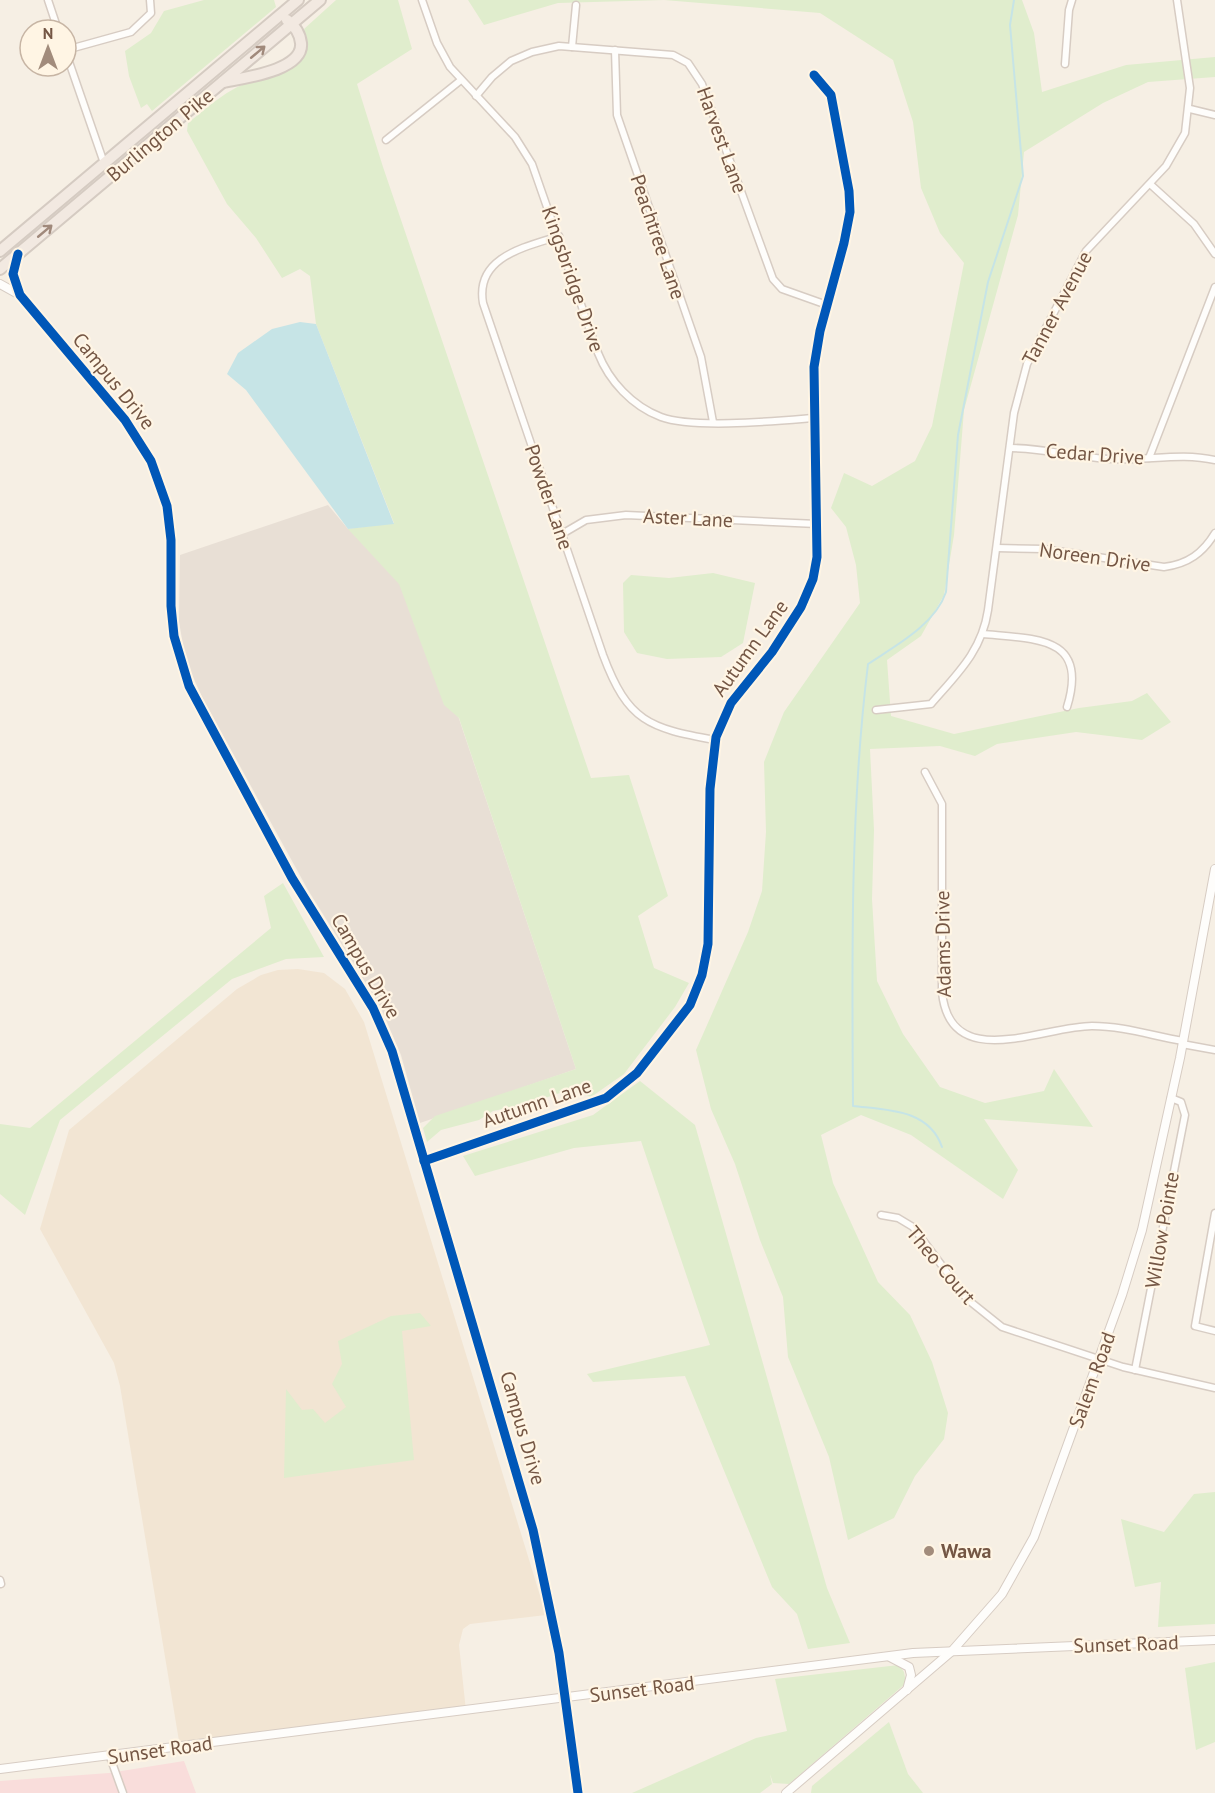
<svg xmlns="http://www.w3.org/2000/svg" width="1215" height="1793" font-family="'PT Sans',sans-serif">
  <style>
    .residential { fill: #f2e5d3 }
    .industrial { fill: #e8dfd5 }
    .medical { fill: #f9dddb }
    .green { fill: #e0edcd }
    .water { fill: #c6e4e6 }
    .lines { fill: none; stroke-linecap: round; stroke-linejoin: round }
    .stream { stroke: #c6e4e6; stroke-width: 2 }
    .minor-casing { stroke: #d7ccc3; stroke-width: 9 }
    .tertiary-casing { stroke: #d7ccc3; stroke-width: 10 }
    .trunk-casing { stroke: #d5cbc2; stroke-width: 14 }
    .minor { stroke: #fefdfb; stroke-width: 6 }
    .tertiary { stroke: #fefdfb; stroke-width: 8 }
    .trunk { stroke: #f2e9e1; stroke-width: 10 }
    .cycleway-casing { stroke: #fff5e4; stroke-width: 13 }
    .cycleway { stroke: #0057b8; stroke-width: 9 }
    .oneway { stroke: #a0897b }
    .poi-dot { fill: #a28c7c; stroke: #fff5e4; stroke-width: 2 }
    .labels { text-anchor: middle; stroke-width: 4.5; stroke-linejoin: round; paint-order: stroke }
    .street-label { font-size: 20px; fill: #745644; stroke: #fff5e4 }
    .poi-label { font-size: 20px; font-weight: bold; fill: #745644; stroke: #fff5e4; text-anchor: start }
  </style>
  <rect width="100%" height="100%" fill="#f6efe4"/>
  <path class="residential" d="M298,969l26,4 21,16 19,33 182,593 -76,9 -7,5 -4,16 7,66 -286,36 -60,-361 -6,-23 -74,-134 29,-99 168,-141 24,-14 17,-5z"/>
  <path class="industrial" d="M328,505l20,24 46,-5 182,545 -156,54 -19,-68 -21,-49 -72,-116 -106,-193 -16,-36 -7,-39 1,-67z"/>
  <path class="medical" d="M184,1761l12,32h-196v-12l109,-8z"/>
  <g class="green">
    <path d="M204,0h70l2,7 -124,104 -5,-7 -6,4 -12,-32 -4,-25 26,-18 13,-22z"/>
    <path d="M336,0h62l14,49 -55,35 26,83 208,611 38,-3 39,121 -30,20 16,52 35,15 -14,24 -51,67 -33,23 -22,-7 -42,14 -34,7 -14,9 -38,10 -14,12 -4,-14 12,-12 141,-47 -117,-351 -15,-13 -45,-121 -51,-55 46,-6 -78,-199 -6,-48 -10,-7 -18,9 -26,-40 -29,-34 -40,-73 1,-8c14,-11 28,-24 44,-33 29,-18 90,-13 72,-61z"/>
    <path d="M468,0h554l12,33 8,59 84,-27 89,-8v20l-67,5 -45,21 -79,49 -6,63 -54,195 -10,125 -10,60 -23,41 -34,24 4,56 63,18 125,-26 53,-7 15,-8 24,29 -29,18 -66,-8 -79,12 -22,12 -35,-10 -70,3 4,81 -2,69 5,82 26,53 37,53 45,16 59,-12 10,-22 39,58 -109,-8 34,51 -15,29 -92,-64 -50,-20 -40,20 12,48 45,99 32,33 22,47 16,51 -4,26 -29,37 -21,42 -46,22 -19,-83 -41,-100 -5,-60 -23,-57 -25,-76 -24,-55 -15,-59 52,-118 14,-41 4,-59 -2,-70 20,-50 76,-109 -4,-38 -10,-38 -15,-19 13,-35 28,13 43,-25 17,-35 32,-163 -24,-30 -19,-45 -8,-66 -20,-62 -73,-47 -156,-13 -106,3 -74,22z"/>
    <path d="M713,573l42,10 -12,60 -22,14 -54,2 -30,-6 -13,-21 -1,-49 8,-8 38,3z"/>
    <path d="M283,883l41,74 -38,2 -54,20 -172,141 -35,95 -25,-21v-70l30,4 241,-200 -7,-32z"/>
    <path d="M640,1081l55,44 132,463 23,55 -42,6 -11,-35 -25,-27 -87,-211 -92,6 -6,-8 123,-29 -69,-204 -67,7 -99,28 -12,-20 130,-41z"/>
    <path d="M420,1313l11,13 -29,5 12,129 -130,18 2,-89 16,21 11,-1 12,14 21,-16 -14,-23 10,-20 -4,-23 53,-25z"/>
    <path d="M1215,1492v132l-57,3 3,-45 -26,5 -14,-68 43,13 30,-38z"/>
    <path d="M1215,1662v80l-19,8 -11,-82z"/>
    <path d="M899,1665l5,7 2,11 -117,101 -16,-1 -3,-9 2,10 -12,9h-128l124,-55 31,-7 -12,-52z"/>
    <path d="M889,1722l19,52 15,19h-112l1,-7z"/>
  </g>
  <path class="water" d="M300,322l16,2 78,200 -46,5 -102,-139 -19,-16 11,-21 34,-24z"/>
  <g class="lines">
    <path class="stream" d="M942,1147c-13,-38 -55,-37 -89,-41 -1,-148 -3,-295 15,-442 27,-18 67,-39 78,-72l12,-157 30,-153 35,-106 -13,-151 4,-25"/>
    <g class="minor-casing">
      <g id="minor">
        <path d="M48,0l10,30"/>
        <path d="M422,0l15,43 13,24 65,70 17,27 66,189c11,28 34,53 63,64 33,12 115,4 152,1"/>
        <path d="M572,47l4,-42"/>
        <path d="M66,50l65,-18 20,-19 -1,-13"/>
        <path d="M615,50l2,65 84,242 12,65"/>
        <path d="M66,53l38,110"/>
        <path d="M1065,64l4,-54 3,-10"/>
        <path d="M476,96l16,-19 19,-16 21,-9 27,-6 114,9 15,8 14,21 71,195 9,10 45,16"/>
        <path d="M1190,109l25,6"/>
        <path d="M386,140l75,-60"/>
        <path d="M1150,184l44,40 21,30"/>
        <path d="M559,236c-34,11 -84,21 -76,67l120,352c25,67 46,73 112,85"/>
        <path d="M1010,448c35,0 68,10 102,11 35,2 69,-7 103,1"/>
        <path d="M1149,458l66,-171"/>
        <path d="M562,534l24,-14 40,-5 191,9"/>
        <path d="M997,548l47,1 120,18c24,-3 39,-14 51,-34"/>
        <path d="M983,634c53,5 106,2 84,73"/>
        <path d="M876,710l55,-6c26,-30 51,-53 57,-94l26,-197 13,-49 59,-113 80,-85 19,-33 5,-45 -13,-88"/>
        <path d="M925,772l17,32v188c8,82 101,34 150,34 31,0 61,10 91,15"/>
        <path d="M1182,1044l33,6"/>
        <path d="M424,1161l182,-63 31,-25 53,-68 12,-30 6,-31 2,-155 6,-52 15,-34 41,-51 29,-45 12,-28 4,-22 -3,-190 6,-36 24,-88 6,-31 -1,-21 -18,-96 -17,-20"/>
        <path d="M1215,1213l-20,113 20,5"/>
        <path d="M881,1215l17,3 15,9 54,72 35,28 121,40 92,21"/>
        <path d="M1135,1370l50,-255 -4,-13 -10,-4"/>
        <path d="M0,1580l1,4"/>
        <path d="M110,1757l13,36"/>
      </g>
    </g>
    <g class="tertiary-casing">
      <g id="tertiary">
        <path d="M18,255l-5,19 7,21 105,125 26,41 16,45 4,34v66l3,30 15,50 103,192 81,130 19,43 141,479 26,123 19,140"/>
        <path d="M0,284l18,10"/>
        <path d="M890,1657l19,10 2,8 -4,15"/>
        <path d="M0,1769l913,-116 302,-13"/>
        <path d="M786,1793l166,-142 50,-57 32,-57 88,-242 20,-65 38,-172 35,-189"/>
      </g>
    </g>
    <g class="trunk-casing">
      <g id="trunk">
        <path d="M223,82c19,-4 81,-11 78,-39 -1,-9 -6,-17 -14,-23"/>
        <path d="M0,251l298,-251"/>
        <path d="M0,269l320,-269"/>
      </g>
    </g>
    <use href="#minor" class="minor"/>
    <use href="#tertiary" class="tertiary"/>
    <use href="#trunk" class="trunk"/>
    <g class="cycleway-casing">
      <g id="cycleway">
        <path d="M18,254l-5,20 7,21 105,125 26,41 16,45 4,34v66l3,30 15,50 103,192 81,130 19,43 141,479 26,123 19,140"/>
        <path d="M424,1161l182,-63 31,-25 53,-68 12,-30 6,-31 2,-155 6,-52 15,-34 41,-51 29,-45 12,-28 4,-22 -3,-190 6,-36 24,-88 6,-31 -1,-21 -18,-96 -17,-20"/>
      </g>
    </g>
    <use href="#cycleway" class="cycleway"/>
  </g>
  <defs><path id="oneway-shaft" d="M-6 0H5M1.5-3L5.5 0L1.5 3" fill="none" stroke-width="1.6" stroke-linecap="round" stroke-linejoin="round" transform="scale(1.5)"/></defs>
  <g class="oneway">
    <use href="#oneway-shaft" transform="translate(258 52) rotate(-40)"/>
    <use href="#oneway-shaft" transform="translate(45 231) rotate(-40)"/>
  </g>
  <circle class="poi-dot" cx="929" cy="1551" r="6"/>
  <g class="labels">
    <g class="street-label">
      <text transform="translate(160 135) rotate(-40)" y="7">Burlington Pike</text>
      <text transform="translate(722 140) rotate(70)" y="7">Harvest Lane</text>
      <text transform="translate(658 237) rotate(71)" y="7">Peachtree Lane</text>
      <text transform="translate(573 279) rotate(71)" y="7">Kingsbridge Drive</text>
      <text transform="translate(1057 308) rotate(-62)" y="7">Tanner Avenue</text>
      <text transform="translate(114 381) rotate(51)" y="7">Campus Drive</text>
      <text transform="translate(1095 454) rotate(4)" y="7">Cedar Drive</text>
      <text transform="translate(549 497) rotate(71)" y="7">Powder Lane</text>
      <text transform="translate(688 518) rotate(3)" y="7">Aster Lane</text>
      <text transform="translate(1095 557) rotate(8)" y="7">Noreen Drive</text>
      <text transform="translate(750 648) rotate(-54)" y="7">Autumn Lane</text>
      <text transform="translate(943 944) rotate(-91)" y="7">Adams Drive</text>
      <text transform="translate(366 966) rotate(60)" y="7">Campus Drive</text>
      <text transform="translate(537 1103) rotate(-19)" y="7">Autumn Lane</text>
      <text transform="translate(1162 1230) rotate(-80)" y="7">Willow Pointe</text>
      <text transform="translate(941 1265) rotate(50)" y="7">Theo Court</text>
      <text transform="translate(1092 1380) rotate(-70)" y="7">Salem Road</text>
      <text transform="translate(523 1428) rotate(74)" y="7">Campus Drive</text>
      <text transform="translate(1126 1644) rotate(-2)" y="7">Sunset Road</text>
      <text transform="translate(642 1689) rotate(-7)" y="7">Sunset Road</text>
      <text transform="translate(160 1750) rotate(-8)" y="7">Sunset Road</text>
    </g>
    <g class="poi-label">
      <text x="941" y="1558">Wawa</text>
    </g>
  </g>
  <g transform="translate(48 48)"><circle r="28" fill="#fff5e4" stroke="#c7b5a4" stroke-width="1.5"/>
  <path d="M0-4.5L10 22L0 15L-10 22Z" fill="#a28c7c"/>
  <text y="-9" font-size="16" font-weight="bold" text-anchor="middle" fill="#745644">N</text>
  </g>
</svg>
